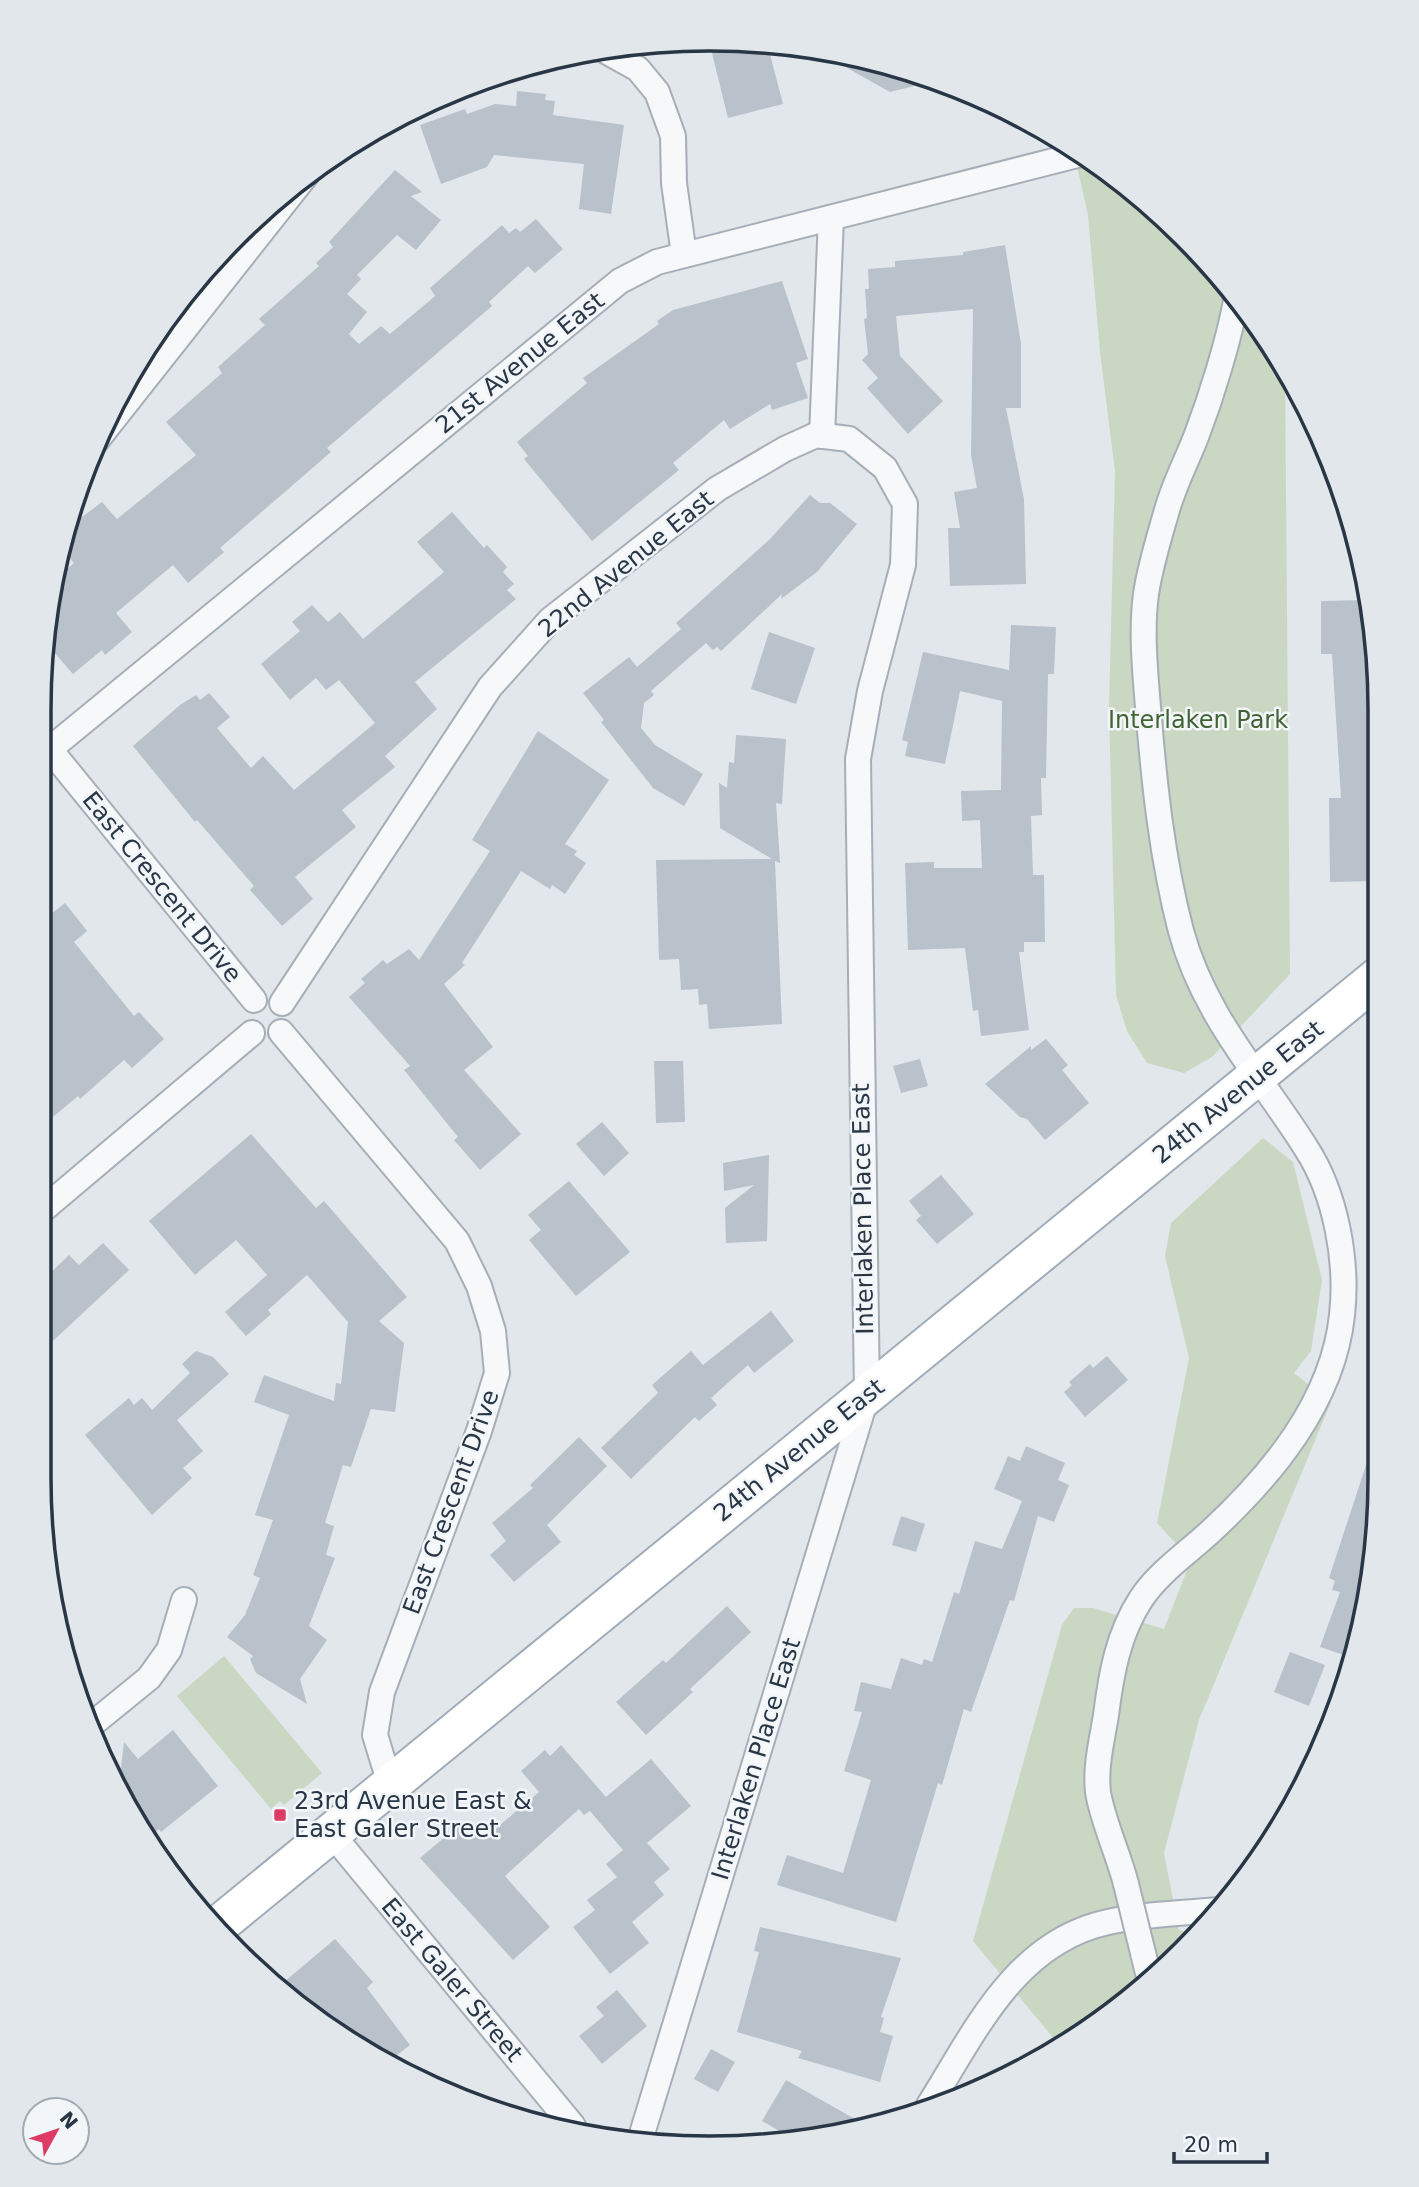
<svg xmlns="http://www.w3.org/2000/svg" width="1419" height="2187" font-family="'DejaVu Sans',sans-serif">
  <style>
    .green { fill: #cad7c2 }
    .building { fill: #b9c1cb }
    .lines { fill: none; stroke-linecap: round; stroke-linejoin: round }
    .minor-casing { stroke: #a6aeb7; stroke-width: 28 }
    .primary-casing { stroke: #a0adb9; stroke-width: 42 }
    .minor { stroke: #f6f8fa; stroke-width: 24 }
    .primary { stroke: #fff; stroke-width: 38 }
    .minor-bridge-casing { stroke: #a6aeb7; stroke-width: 28; stroke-linecap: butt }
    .minor-bridge { stroke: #f6f8fa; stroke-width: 24 }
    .poi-dot { fill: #dd3b65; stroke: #f2f6f9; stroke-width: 2.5 }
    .labels { text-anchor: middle; stroke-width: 5; stroke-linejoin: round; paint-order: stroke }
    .street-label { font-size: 24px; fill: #283646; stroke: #f2f6f9 }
    .park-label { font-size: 24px; fill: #426434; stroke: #f2f6f9 }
    .poi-label { font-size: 24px; fill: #283646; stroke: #f2f6f9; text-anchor: start }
    .rim { fill: none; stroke: #283646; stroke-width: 3.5 }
  </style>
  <rect width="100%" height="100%" fill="#e2e7ec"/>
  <g class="green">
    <path d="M1073,149l79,56 90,96 43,70 5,603 -78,83 -28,16 -37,-10 -20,-32 -11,-36 -7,-287 6,-237 -15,-119 -12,-137z"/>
    <path d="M1263,1138l30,24 29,118 -11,71 -17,22 37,29 -132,318 -35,133 15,77 9,2 5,6 -111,98 -22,10 -87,-105 89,-316 12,-17h19l71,21 27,-69 -34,-37 32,-165 -24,-102 6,-33z"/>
    <path d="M224,1656l98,117 -38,32 -4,-4 -9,8 -94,-113z"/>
  </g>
  <g class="building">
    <path d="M709,41l58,2 16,61 -55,14z"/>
    <path d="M836,53l89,21 14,6 -49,12 -57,-32z"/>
    <path d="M517,91l29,3 -1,6 10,1 -2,14 71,10 -13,89 -32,-5 5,-45 -90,-9 -7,12 -46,17 -21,-59 45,-16 2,5 28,-10 21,2z"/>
    <path d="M395,170l27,22 -11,4 30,24 -25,30 -19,-15 -40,40 4,4 -14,15 20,18 -18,22 10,10 22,-18 9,8 45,-38 -5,-8 72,-63 7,8 7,-5 4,4 16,-13 27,30 -28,24 -7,-7 -39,36 3,4 -165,142 4,4 -111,96 4,4 -36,31 -15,-18 -57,48 16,19 -27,23 -3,-5 -29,24 -29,-33v-19l12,-44 18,-15 -11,-12 7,-25 32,-24 15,17 79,-64 -30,-33 56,-49 -4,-6 47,-42 -6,-6 60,-53 -3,-3 17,-16 -4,-5z"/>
    <path d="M1005,245l16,99v64h-15l18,91 2,85 -76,2 -2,-58h12l-6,-36 23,-4 -6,-33 2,-146 -77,7 4,40 43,45 -35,33 -41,-46 11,-10 -16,-18 6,-6 -4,-35 3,-1 -2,-29h4l-1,-20 27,-2v-6l68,-6v-3z"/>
    <path d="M782,281l26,78 -12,4 12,35 -36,12 -2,-6 -40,25 -6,-9 -51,43 6,7 -87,71 -68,-82 4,-3 -11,-14 70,-59 -4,-5 76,-54 -2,-3 16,-11z"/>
    <path d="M810,495l10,8h10l27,21 -40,48 -36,27 1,-5 -61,57 -4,-4 -4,3 -7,-7 -55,48 3,4 -10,8 -3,25 14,17 48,29 -19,32 -31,-18 -52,-66 3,-2 -21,-27 46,-36 8,10 44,-38 -5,-6 93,-83z"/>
    <path d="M452,512l32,36 3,-3 20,22 -4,5 11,12 -7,6 9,9 -101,83 22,27 -52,47 10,11 -53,43 14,17 -61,50 18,22 -31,27 -32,-36 4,-4 -57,-66 -2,2 -62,-76 47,-41 16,-10 4,5 9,-7 21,24 -13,11 34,40 12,-12 31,34 81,-67 -36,-43 -13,10 -10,-12 -26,22 -29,-36 39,-33 -8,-9 20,-17 16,17 12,-10 23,27 81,-67 -27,-30z"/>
    <path d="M1368,600l11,66 -1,215 -48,1 -1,-84h12l-9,-144h-11v-53z"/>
    <path d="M1011,625l45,2 -2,47h-6l-2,104h-5l1,37 -11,1 2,59h11l1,67h-21v10h-5l10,78 -48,6 -3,-26 -5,1 -8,-63 -57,2 -3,-87 29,-1v6h48l-2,-48 -18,1 -1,-30 40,-1 1,-89 -42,-10 -15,73 -40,-8 3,-14 -6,-2 21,-88 86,18z"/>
    <path d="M769,632l46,16 -19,56 -45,-15z"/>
    <path d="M538,731l71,49 -44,64 12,7 -3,4 12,8 -21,31 -13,-9 -2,4 -29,-18 -59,92 3,2 -21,19 49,63 -29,23 57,64 -41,36 -26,-30 4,-3 -54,-67 6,-4 -61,-69 16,-14 -4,-4 22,-19 4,4 22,-15 10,11 71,-109 -18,-11z"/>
    <path d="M736,735l50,4 -4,65 -6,-1 4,60 -5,-2 7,163 -73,5 -2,-25 -8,1 -1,-16 -17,1 -2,-31 -20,1 -3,-100 116,-1 -52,-31 -1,-45 8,5 2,-26 5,1z"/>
    <path d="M65,903l22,28 -13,11 60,74 5,-4 25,27 -32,29 -8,-8 -44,39 -2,-3 -37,31 1,-206z"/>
    <path d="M1046,1039l22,26 -6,5 27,33 -44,37 -18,-21 -7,-2 -35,-33 46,-38v4z"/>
    <path d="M920,1059l8,27 -27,7 -8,-27z"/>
    <path d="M654,1061h29l2,61 -29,1z"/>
    <path d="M602,1122l27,31 -25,23 -28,-32z"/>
    <path d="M251,1134l65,74 8,-7 83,96 -28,24 25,22 -9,69 -24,-3 -20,58 -8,-2 -18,58 9,3 -8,29 9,3 -26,68 18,14 -27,39 7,25 -51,-31 -6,-14 3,-3 -26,-19 18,-22 15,-37 -7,-3 20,-55 -18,-5 34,-100 -35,-13 10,-27 70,26 2,-18 5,1 7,-62 -41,-47 -39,35 3,4 -25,22 -21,-24 42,-37 -31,-35 -41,35 -46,-54z"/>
    <path d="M769,1155l-2,86 -41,2 -1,-35 29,-23 -30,6 -1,-28z"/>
    <path d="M941,1175l33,39 -37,30 -21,-24 5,-4 -12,-15z"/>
    <path d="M569,1181l61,71 -54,44 -47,-56 12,-10 -13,-15z"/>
    <path d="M103,1243l26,27 -90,84 1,-71 29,-28 10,10z"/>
    <path d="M771,1311l23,30 -40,32 -6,-8 -37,33 6,7 -18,16 -4,-4 -64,62 -30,-31 57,-55 -6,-8 39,-34 12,14z"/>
    <path d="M196,1351l17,6 16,17 -52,46 26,31 -20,17 9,10 -40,37 -67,-80 44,-37 5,7 8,-7 10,12 38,-37 -8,-9z"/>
    <path d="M1107,1356l21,24 -43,37 -21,-25 8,-7 -3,-3 21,-18 3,4z"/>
    <path d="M579,1437l28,29 -60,59 14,17 -47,40 -24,-27 16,-14 -14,-18 41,-35 -3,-3z"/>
    <path d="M1026,1446l39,17 -7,17 11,5 -15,37 -16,-6 -24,85 -4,-1 -39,112 -7,-3 -22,76 -4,-2 -42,139 -119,-37 10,-30 56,18 28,-93 -27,-9 18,-59 -8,-1 7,-29 30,7 10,-31 21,7 2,-6 8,3 22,-70 5,2 16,-53 27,8 20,-48 -28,-12 14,-33 12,5z"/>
    <path d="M1371,1450l4,1v114l-25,92 -30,-10 20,-55 -8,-2 3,-9 -6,-3z"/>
    <path d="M901,1516l24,8 -9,28 -24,-7z"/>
    <path d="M727,1606l24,26 -61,57 3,3 -47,43 -30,-33 47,-42 3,3z"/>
    <path d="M1290,1652l35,13 -16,41 -35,-14z"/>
    <path d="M173,1730l45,56 -57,46 -2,-3 -13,11 -27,-56 5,-42 14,17z"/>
    <path d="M561,1745l45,52 45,-38 40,47 -44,37 23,26 -16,13 10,13 -32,27 17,21 -39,31 -37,-47 22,-17 -8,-10 30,-23 -11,-13 17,-14 -33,-39 -6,4 -5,-6 -74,67 45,51 -37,33 -93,-102 38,-32 11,13 12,-11 6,8 52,-44 -18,-21 24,-21 5,6z"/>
    <path d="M760,1927l141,31 -20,59 3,1 -4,14 13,4 -13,46 -82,-24 4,-7 -65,-19 22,-80 -5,-1z"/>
    <path d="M335,1939l38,43 -6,6 43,57 -18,14 -77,-42 -31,-35z"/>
    <path d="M617,1990l30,36 -45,38 -23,-28 25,-20 -8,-9z"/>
    <path d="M711,2049l24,13 -17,30 -24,-13z"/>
    <path d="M786,2080l83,47 -77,11 -30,-17z"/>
  </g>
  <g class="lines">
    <g class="minor-casing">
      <g id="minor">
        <path d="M604,50l34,19 19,23 16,44 1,47 10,72"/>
        <path d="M822,436l9,-218"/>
        <path d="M97,440l210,-266"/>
        <path d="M43,741l211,259"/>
        <path d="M50,749l570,-468 37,-19 424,-108"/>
        <path d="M282,1003l208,-316 60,-67 167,-131 68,-40 31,-14 33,4 36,29 20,36 -2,61 -33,126 -12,68 9,636 -226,742"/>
        <path d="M281,1032l176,209 22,45 14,45 4,42 -18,58 -97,261 -7,43 15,49"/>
        <path d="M40,1212l212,-179"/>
        <path d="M90,1726l59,-48 20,-28 15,-50"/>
        <path d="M331,1833l242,293"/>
        <path d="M1126,1884c-7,-28 -24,-65 -28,-92 -3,-25 4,-52 8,-77 5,-40 12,-81 35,-116 17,-26 45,-45 68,-66 62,-57 124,-131 133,-218 6,-54 -6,-121 -36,-167 -46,-73 -102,-132 -125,-217 -19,-72 -27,-149 -33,-224 -3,-37 -7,-76 -2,-113 4,-28 13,-56 21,-84 7,-25 19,-48 29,-73 16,-42 33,-97 41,-141"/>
        <path d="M1143,1953l6,24"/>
        <path d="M929,2105c46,-73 86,-163 179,-183 36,-8 75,-9 112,-12"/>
      </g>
    </g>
    <g class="primary-casing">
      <path id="primary" d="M220,1924l1158,-947"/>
    </g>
    <use href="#minor" class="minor"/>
    <use href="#primary" class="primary"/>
    <g class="minor-bridge-casing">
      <path id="minor-bridge" d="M1126,1884l17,69"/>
    </g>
    <use href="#minor-bridge" class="minor-bridge"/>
  </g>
  <rect class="poi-dot" x="273" y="1808" width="14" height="14" rx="3.5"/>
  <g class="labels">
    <g class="street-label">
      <text transform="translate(520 363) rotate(-39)" y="8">21st Avenue East</text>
      <text transform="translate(626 564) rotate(-39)" y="8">22nd Avenue East</text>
      <text transform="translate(162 887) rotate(51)" y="8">East Crescent Drive</text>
      <text transform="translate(1238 1092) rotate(-39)" y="8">24th Avenue East</text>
      <text transform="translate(863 1209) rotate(-91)" y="8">Interlaken Place East</text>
      <text transform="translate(799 1450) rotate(-39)" y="8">24th Avenue East</text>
      <text transform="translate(451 1502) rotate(-70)" y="8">East Crescent Drive</text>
      <text transform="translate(756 1759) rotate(-73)" y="8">Interlaken Place East</text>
      <text transform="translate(452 1980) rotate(50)" y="8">East Galer Street</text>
    </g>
    <g class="park-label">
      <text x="1198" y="728">Interlaken Park</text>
    </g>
    <g class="poi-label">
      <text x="294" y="1809">23rd Avenue East &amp;<tspan x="294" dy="28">East Galer Street</tspan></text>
    </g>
  </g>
  <path d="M0 0H1419V2187H0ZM709 51H710A658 658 0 0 1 1368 709V1478A658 658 0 0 1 710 2136H709A658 658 0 0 1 51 1478V709A658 658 0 0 1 709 51Z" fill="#e2e7eb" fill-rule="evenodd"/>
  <path class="rim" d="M709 51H710A658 658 0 0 1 1368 709V1478A658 658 0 0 1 710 2136H709A658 658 0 0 1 51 1478V709A658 658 0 0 1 709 51Z"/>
  <g transform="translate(56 2131) rotate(50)"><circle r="33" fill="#f2f6f9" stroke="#a1a9b1" stroke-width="2"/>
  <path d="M0-5L12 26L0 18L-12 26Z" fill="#dd3b65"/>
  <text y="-10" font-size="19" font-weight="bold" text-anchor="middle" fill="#283646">N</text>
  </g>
  <path d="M1174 2152v10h93v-10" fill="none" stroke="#283646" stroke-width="3.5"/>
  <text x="1184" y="2152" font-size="21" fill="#283646" stroke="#f2f6f9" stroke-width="5" paint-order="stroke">20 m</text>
</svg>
